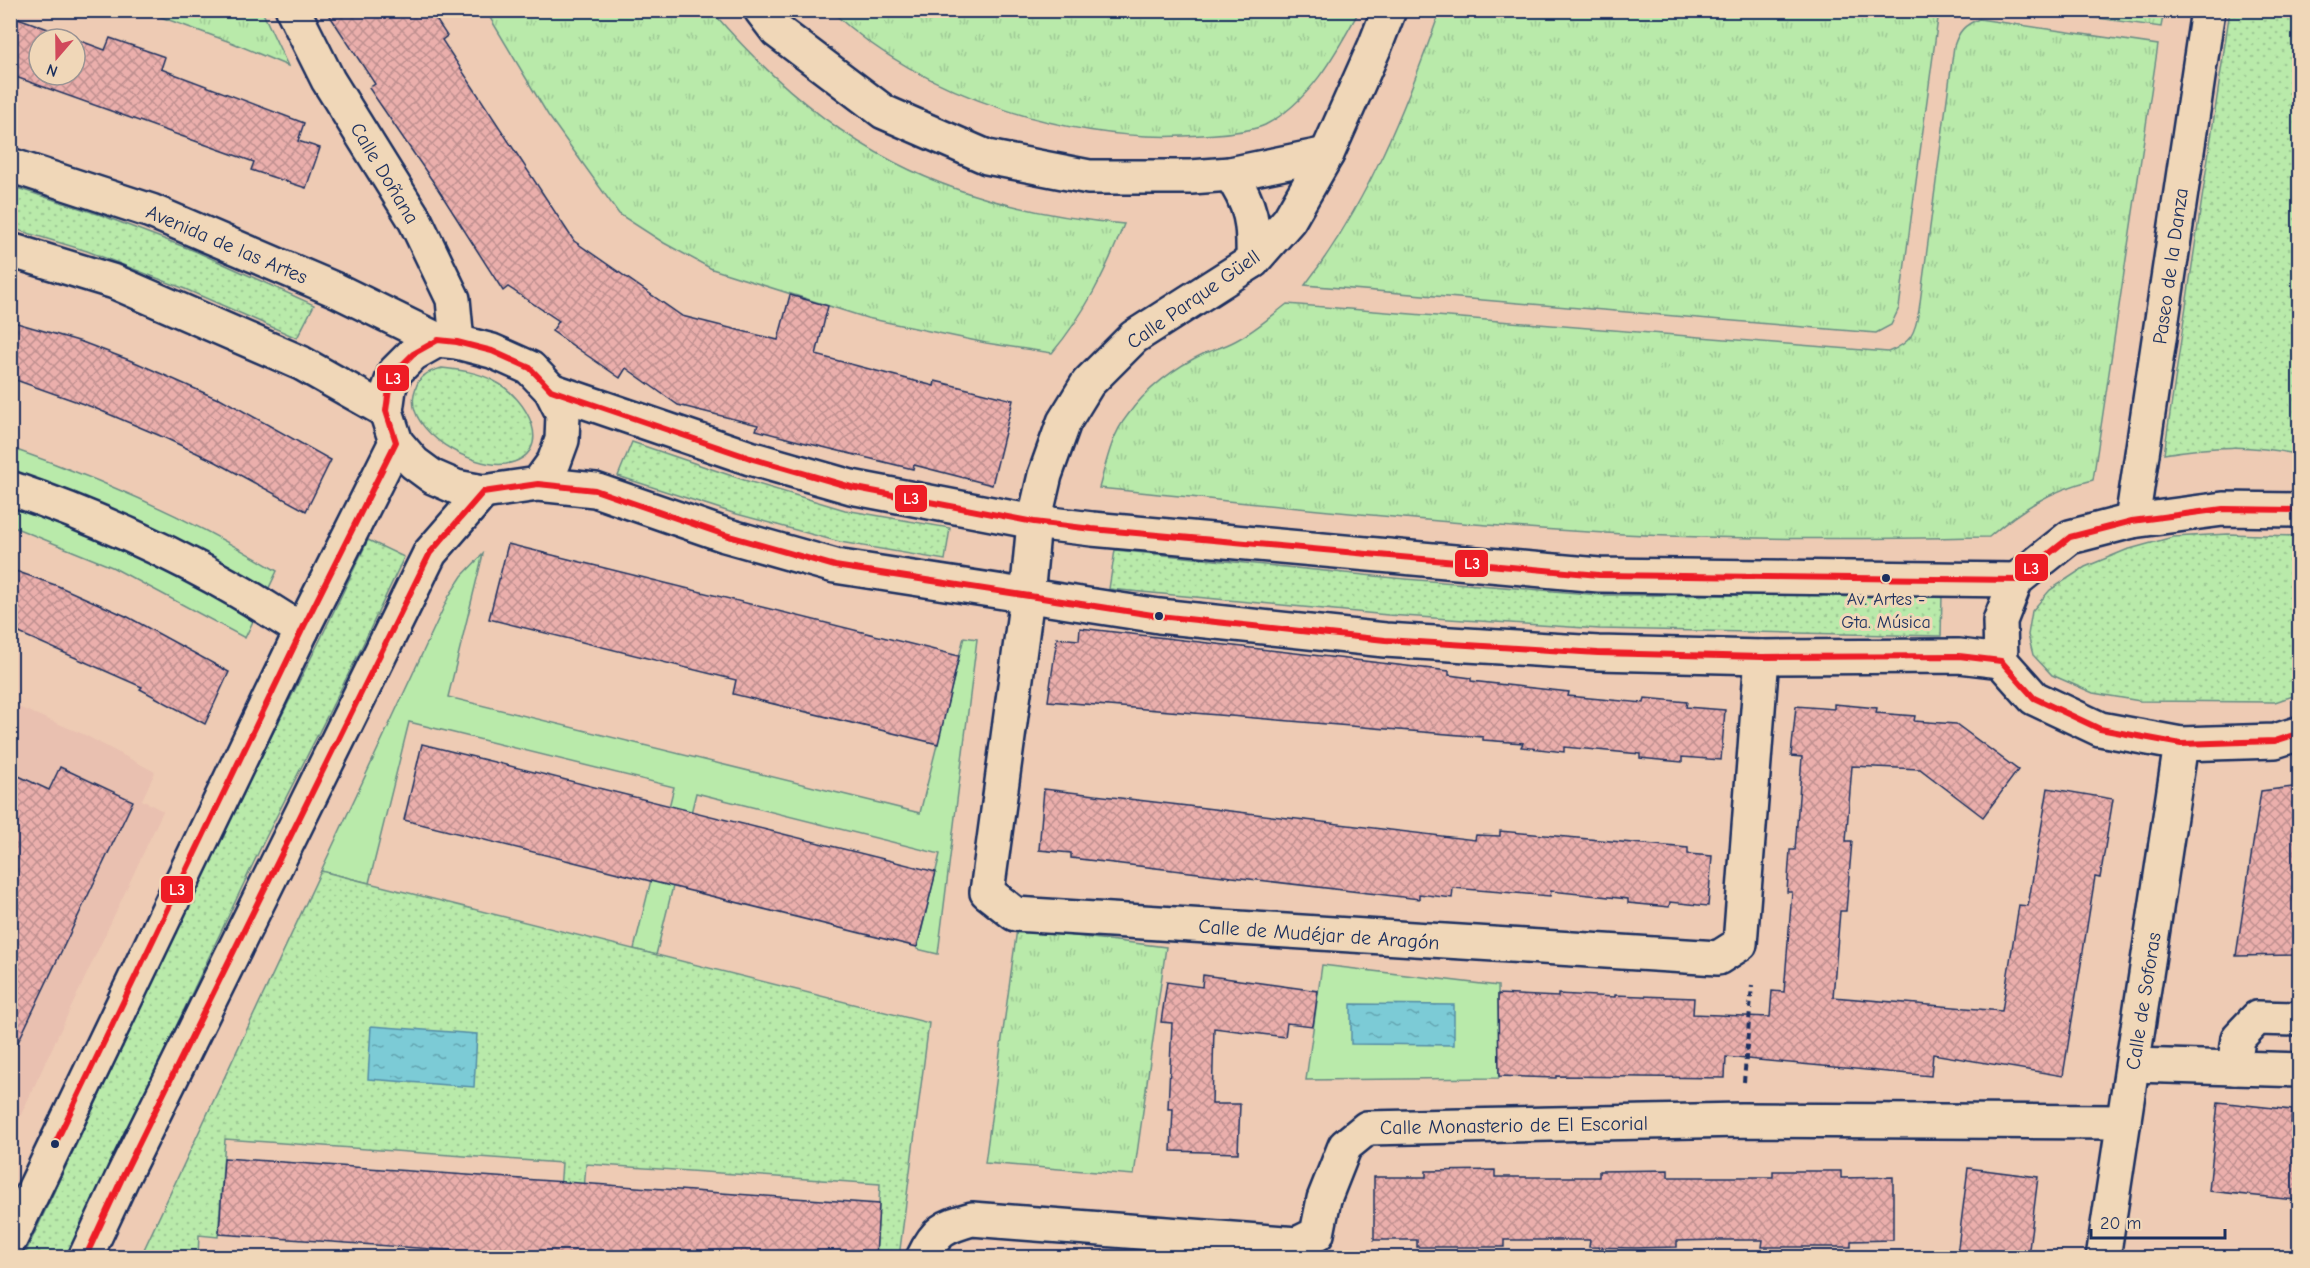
<svg xmlns="http://www.w3.org/2000/svg" width="2310" height="1268" font-family="'Comic Neue',sans-serif">
  <style>
    .built { fill: #e9c0b0 }
    .grass { fill: url(#grass-tufts); stroke: #6a8c84; stroke-width: 1.5 }
    .park { fill: #b9eaaa; stroke: #6a8c84; stroke-width: 1.5 }
    .garden { fill: url(#garden-dots); stroke: #6a8c84; stroke-width: 1.5 }
    .water { fill: url(#water-ripples); stroke: #558da6; stroke-width: 1.5 }
    .building { fill: url(#building-cross-hatch); stroke: #1b2f5e; stroke-width: 1.5; fill-rule: evenodd }
    .lines { fill: none; stroke-linecap: round; stroke-linejoin: round }
    .street-casing { stroke: #1b2f5e; stroke-width: 38 }
    .path { stroke: #1b2f5e; stroke-width: 4; stroke-dasharray: 6 4.5; stroke-linecap: butt }
    .street { stroke: #f0d7b8; stroke-width: 33 }
    .bus-1-casing { stroke: #f0d7b8; stroke-width: 10 }
    .bus-1 { stroke: #ee1c25; stroke-width: 6 }
    .bus-dot { fill: #1b2f5e; stroke: #f0d7b8; stroke-width: 2 }
    .labels { text-anchor: middle; stroke-width: 6; stroke-linejoin: round; paint-order: stroke }
    .bus-label { font-size: 18px; fill: #1b2f5e; stroke: #f0d7b8 }
    .street-label { font-size: 20px; fill: #1b2f5e; stroke: #f0d7b8 }
    .line-badge { stroke: #f0d7b8; stroke-width: 2 }
    .badge-label { font-size: 16px; text-anchor: middle; font-weight: bold; fill: #fff }
  </style>
  <defs>
    <pattern id="grass-tufts" width="24" height="20" patternUnits="userSpaceOnUse" patternTransform="scale(1.5)"><rect width="24" height="20" fill="#b9eaaa"/><path d="M3 7l-1-3M5 7V3M7 7l1-3M15 17l-1-3M17 17v-4M19 17l1-3" fill="none" stroke="#9ec995"/></pattern>
    <pattern id="garden-dots" width="8" height="8" patternUnits="userSpaceOnUse" patternTransform="scale(1.5)"><rect width="8" height="8" fill="#b9eaaa"/><path d="M2 2h.1M6 6h.1" fill="none" stroke="#9ec995" stroke-width="1.8" stroke-linecap="round"/></pattern>
    <pattern id="water-ripples" width="26" height="14" patternUnits="userSpaceOnUse" patternTransform="scale(1.5)"><rect width="26" height="14" fill="#7bcbd6"/><path d="M2 4q2-2 4 0t4 0M15 11q2-2 4 0t4 0" fill="none" stroke="#64a5b1"/></pattern>
    <pattern id="building-cross-hatch" width="8" height="8" patternUnits="userSpaceOnUse" patternTransform="scale(1.5)"><rect width="8" height="8" fill="#ebafac"/><path d="M0 0l8 8M0 8l8-8" fill="none" stroke="#be8f8f"/></pattern>
  </defs>
  <rect width="100%" height="100%" fill="#eecbb4"/>
  <filter id="ink" filterUnits="userSpaceOnUse"><feTurbulence type="fractalNoise" baseFrequency=".0167" numOctaves="2"/><feDisplacementMap in="SourceGraphic" scale="12" xChannelSelector="R" yChannelSelector="G"/><feConvolveMatrix kernelMatrix="1 2 1 2 8 2 1 2 1" color-interpolation-filters="sRGB"/></filter>
  <g filter="url(#ink)">
    <path class="built" d="M11,704l72,30 72,38 -13,28 21,11 -152,325z"/>
    <g class="grass">
      <path d="M144,11h118l26,55 -55,-23z"/>
      <path d="M486,11h226c115,136 235,197 412,213 -18,47 -39,90 -72,129l-66,-10 -119,-25 -155,-49 -48,-26 -45,-29 -71,-99z"/>
      <path d="M831,11h528c-23,42 -49,91 -94,114 -15,7 -46,9 -63,10 -127,10 -277,-37 -371,-124z"/>
      <path d="M1440,11h499l-40,297 -8,17 -15,8 -571,-48c63,-82 101,-178 135,-274z"/>
      <path d="M2048,11h116l-3,16z"/>
      <path d="M1979,19l179,26 -65,435c-42,10 -72,29 -104,57 -122,2 -244,3 -366,-3 -175,-9 -350,-29 -524,-46 7,-24 12,-52 28,-72 19,-27 48,-49 78,-63 10,-4 21,-7 30,-12 20,-10 35,-24 52,-37l601,48c23,-9 27,-18 31,-42l35,-264c5,-15 10,-21 25,-27z"/>
      <path d="M1017,929l149,18 -32,228 -149,-12z"/>
    </g>
    <g class="park">
      <path d="M11,448c93,32 181,71 266,123l-32,67 -133,-71 -101,-41z"/>
      <path d="M483,554l-35,143 472,116 44,-176 13,2 -39,315 -21,-5 23,-95 -244,-61 -40,162 -22,-6 40,-162 -265,-65 -40,161 -48,-12 128,-275 13,-20z"/>
      <path d="M1322,965l176,21 1,92 -193,2z"/>
    </g>
    <g class="garden">
      <path d="M2230,10l69,1v444c-46,-11 -89,-9 -135,-1z"/>
      <path d="M11,186l90,29 94,36 119,54 -17,33 -112,-49 -98,-38 -76,-23z"/>
      <path d="M442,368c18,2 36,4 52,13 33,16 64,73 12,83 -33,5 -100,-32 -92,-70 2,-7 4,-15 11,-19 4,-4 11,-5 17,-7z"/>
      <path d="M632,442l112,38 101,30 105,18 -5,32 -105,-18 -107,-29 -115,-37z"/>
      <path d="M2228,534l71,2v158l-24,8 -135,-1 -47,-8 -41,-18 -19,-20 -5,-20 4,-24 18,-21 35,-23 41,-17 47,-13z"/>
      <path d="M368,540l36,17 -47,100 -95,188 -195,412 -44,1 199,-424 98,-194z"/>
      <path d="M1115,550l279,28 207,17h341l-1,41 -341,-7 -212,-14 -279,-26z"/>
      <path d="M321,871l608,152 -30,234h-23l4,-73 -294,-20 -7,93h-24l7,-94 -337,-24 -7,98 -19,-2 -1,22 -58,1z"/>
    </g>
    <g class="water">
      <path d="M1351,1004l103,1v40l-103,-1z"/>
      <path d="M371,1026l106,8 -3,53 -106,-8z"/>
    </g>
    <g class="building">
      <path d="M326,10h104l17,26 -5,4 132,201 108,75 96,24 12,-45 38,11 -12,49 118,31 1,-5 78,19 -21,85 -78,-20 -1,4 -115,-28 -42,-11 2,-5 -80,-20 -52,-37 -6,10 -68,-47 7,-10 -51,-34 -5,4 -67,-105 -67,-98 6,-4z"/>
      <path d="M10,15l95,35 5,-12 55,19 -4,12 143,54 -6,18 22,7 -14,40 -55,-18 3,-8 -244,-87zM39,39h36v36h-36z"/>
      <path d="M10,321l72,21 55,21 81,36v-2l113,63 -25,51 -90,-49 -53,-25 -71,-30 -82,-29z"/>
      <path d="M508,544l451,112 -21,88 -205,-50 3,-14 -247,-61z"/>
      <path d="M10,569l48,17 70,31 101,55 -24,52 -65,-35 2,-2 -132,-58z"/>
      <path d="M1080,628l369,43v4l22,3v3l98,11 -1,4 76,7 1,-5 42,4 -1,5 39,3 -4,50 -39,-3v5l-22,-2 -20,-2v-4l-76,-7v5l-43,-5 2,-4 -40,-3v-3l-435,-36 9,-63 22,2z"/>
      <path d="M1834,704l43,4 -1,5 39,3 -1,5 42,3 62,46 -35,47 -63,-48 -68,-3 -6,75h6l-6,70h-6l-7,86 169,14 17,-106 9,1 20,-118 65,11 -13,79 -5,-1 -32,199 -130,-22 -2,22 -205,-19 -1,21 -169,-2v2l-57,-2 -1,-82 60,3v-3l57,3v-2l79,3 -1,16 77,3 2,-26 12,1 8,-100h-5l3,-42h5l7,-93 -11,-1 5,-50 38,3z"/>
      <path d="M422,744l514,128 -19,75 -513,-127z"/>
      <path d="M60,767l73,34 -123,258v-287l39,18z"/>
      <path d="M2300,786v169l-64,1 25,-165z"/>
      <path d="M1044,789l431,51 1,-5 24,1v-5l188,17v6l24,2 -4,50 -38,-4 -1,5 -41,-4v-4l-77,-8 -1,5 -97,-8 -1,10 -33,-4v5l-348,-41v-5l-32,-3z"/>
      <path d="M1203,975l115,16 -5,35 -26,-3 -2,14 -71,-9 -2,76h28l-2,49 -67,-2 2,-42h-5l4,-86 -11,-1 6,-40 35,5z"/>
      <path d="M2218,1102l74,8 -1,13 9,1v66h-5v10l-86,-9z"/>
      <path d="M224,1158l655,46 -3,53h-330l-327,-23z"/>
      <path d="M1968,1168l70,9 -10,80h-48l-23,-2z"/>
      <path d="M1495,1170v7h104v-6l69,-1v7h105v-6h68v7l52,-1v63l-42,1v6h-89l1,-7h-43l-43,1v6l-43,1 -45,-1 1,-7h-86v7h-87v-7h-43v-63h52v-6z"/>
    </g>
    <g class="lines">
      <g class="street-casing">
        <g id="street">
          <path d="M293,10l35,70 87,140 38,79 4,43"/>
          <path d="M761,10l16,21 107,81 103,45 102,20h102l39,-3 97,-20"/>
          <path d="M1389,10l-14,36 -48,108 -38,66 -36,41 -119,76 -46,46 -24,39 -19,53 -11,47 -7,75 -40,295 28,22 703,44 22,-14 22,-287"/>
          <path d="M10,165l141,46 185,79 102,50"/>
          <path d="M1230,174c22,31 24,51 23,87"/>
          <path d="M10,250l105,32 186,81 85,48"/>
          <path d="M551,390l199,68 101,29 183,35 58,7 507,46 417,5"/>
          <path d="M538,484l16,-22 8,-22 1,-26 -12,-24 -21,-22 -38,-17 -35,-9 -19,-2 -25,14 -18,18 -6,17 -3,22 10,31 18,21 19,14 23,10 27,5 55,-8 57,6 130,45 110,31 324,50 226,24 213,13 164,4 197,-1 42,5"/>
          <path d="M10,488c79,27 158,62 230,104 21,12 41,26 62,38"/>
          <path d="M2300,510l-77,-1 -91,12 -62,16 -54,43 -16,41 1,40 33,37 66,31 81,15 94,-3 25,-8"/>
          <path d="M2132,521l76,-511"/>
          <path d="M2133,1065l167,5"/>
          <path d="M2234,1068l4,-30 19,-20 43,1"/>
          <path d="M10,1240l292,-610 94,-188"/>
          <path d="M85,1258l39,-84 306,-621 53,-61"/>
          <path d="M923,1258c13,-28 21,-31 49,-39l325,25 20,-10 7,-35 21,-53 22,-18 374,-8 383,2"/>
          <path d="M2103,1258l78,-514"/>
        </g>
      </g>
      <path class="path" d="M1744,1082l8,-97"/>
      <use href="#street" class="street"/>
      <g class="bus-1-casing">
        <g id="bus-1">
          <path d="M55,1144l247,-514 94,-188 -10,-31 3,-22 6,-17 18,-18 25,-14 19,2 35,9 38,17 21,22 199,68 101,29 183,35 58,7 507,46 417,5 54,-43 62,-16 91,-12 77,1"/>
          <path d="M85,1258l39,-84 306,-621 53,-61 55,-8 57,6 130,45 110,31 324,50 226,24 213,13 164,4 197,-1 42,5 33,37 66,31 81,15 94,-3 25,-8"/>
        </g>
      </g>
      <use href="#bus-1" class="bus-1"/>
    </g>
  </g>
  <g class="bus-dot">
    <circle cx="1886" cy="578" r="5"/>
    <circle cx="1159" cy="616" r="5"/>
    <circle cx="55" cy="1144" r="5"/>
  </g>
  <g class="labels">
    <g class="bus-label">
      <text x="1886" y="605">Av. Artes -<tspan x="1886" dy="23">Gta. Música</tspan></text>
    </g>
    <g class="street-label">
      <text transform="translate(385 173) rotate(59)" y="7">Calle Doñana</text>
      <text transform="translate(227 244) rotate(23)" y="7">Avenida de las Artes</text>
      <text transform="translate(2170 266) rotate(-82)" y="7">Paseo de la Danza</text>
      <text transform="translate(1193 299) rotate(-35)" y="7">Calle Parque Güell</text>
      <text transform="translate(1319 934) rotate(4)" y="7">Calle de Mudéjar de Aragón</text>
      <text transform="translate(2143 1001) rotate(-81)" y="7">Calle de Soforas</text>
      <text transform="translate(1514 1125) rotate(-1)" y="7">Calle Monasterio de El Escorial</text>
    </g>
  </g>
  <g class="line-badge">
    <rect x="376" y="364" width="34" height="28" rx="6" fill="#ee1c25"/>
    <rect x="894" y="484" width="34" height="29" rx="6" fill="#ee1c25"/>
    <rect x="1454" y="549" width="35" height="29" rx="6" fill="#ee1c25"/>
    <rect x="2014" y="553" width="35" height="29" rx="6" fill="#ee1c25"/>
    <rect x="160" y="875" width="34" height="29" rx="6" fill="#ee1c25"/>
  </g>
  <g class="badge-label">
    <text x="393" y="384">L3</text>
    <text x="911" y="504">L3</text>
    <text x="1472" y="569">L3</text>
    <text x="2031" y="574">L3</text>
    <text x="177" y="895">L3</text>
  </g>
  <rect width="2310" height="1268" fill="none" stroke="#f0d7b8" stroke-width="36"/>
  <rect x="18" y="18" width="2274" height="1232" fill="none" stroke="#1b2f5e" stroke-width="2" filter="url(#ink)"/>
  <g transform="translate(57 57) rotate(200)"><circle r="28" fill="#f0d7b8" stroke="#9b9494" stroke-width="1.5"/>
  <path d="M0-4.5L10 22L0 15L-10 22Z" fill="#d1495b"/>
  <text y="-9" font-size="16" font-weight="bold" text-anchor="middle" fill="#1b2f5e">N</text>
  </g>
  <path d="M2091 1229v9h134v-9" fill="none" stroke="#1b2f5e" stroke-width="3"/>
  <text x="2100" y="1229" font-size="18" fill="#1b2f5e" stroke="#f0d7b8" stroke-width="4.5" paint-order="stroke">20 m</text>
</svg>
